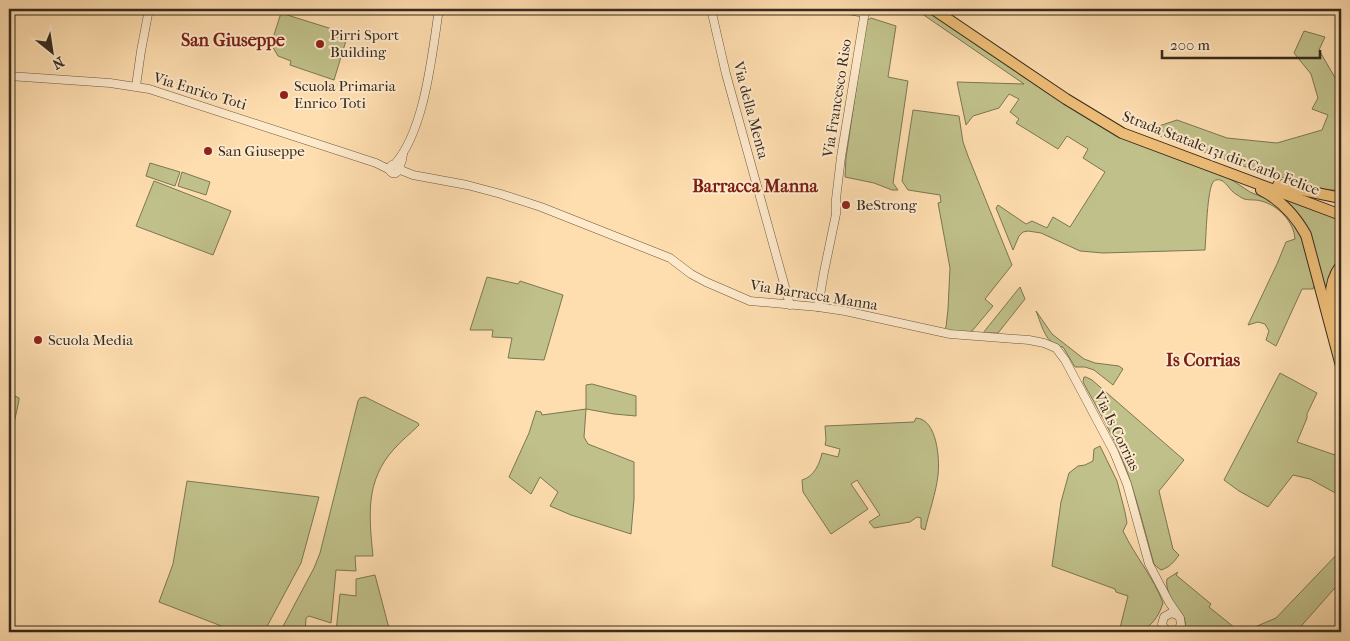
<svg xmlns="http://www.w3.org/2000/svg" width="1350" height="641" font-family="'IM FELL French Canon',serif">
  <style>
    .green { fill: #c0c08a; stroke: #7c7654 }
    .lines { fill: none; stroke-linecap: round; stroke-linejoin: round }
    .tertiary-casing { stroke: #695842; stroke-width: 9 }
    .trunk-casing { stroke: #372b1e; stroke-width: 12 }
    .tertiary { stroke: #fee9cb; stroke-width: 8 }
    .trunk { stroke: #efbe78; stroke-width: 10 }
    .poi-dot { fill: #8f2418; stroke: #fee9cb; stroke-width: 2 }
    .labels { text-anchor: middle; stroke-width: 4; stroke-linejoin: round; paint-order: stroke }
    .poi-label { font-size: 15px; fill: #372b1e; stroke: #fee9cb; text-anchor: start }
    .street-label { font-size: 15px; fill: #372b1e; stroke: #fee9cb }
    .quarter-label { font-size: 18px; font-weight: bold; fill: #7a1f14; stroke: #fee9cb }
  </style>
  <rect width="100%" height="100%" fill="#feddaf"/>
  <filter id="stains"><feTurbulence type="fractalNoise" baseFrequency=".004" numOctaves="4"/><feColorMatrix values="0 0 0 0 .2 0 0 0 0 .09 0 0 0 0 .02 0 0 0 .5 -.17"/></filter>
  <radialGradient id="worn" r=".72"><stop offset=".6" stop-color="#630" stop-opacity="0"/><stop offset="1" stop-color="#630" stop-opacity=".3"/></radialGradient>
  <g class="green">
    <path d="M915,9h13l152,103 146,64 24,16 24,10 9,6 20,30 12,45 -2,6h-11l-26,57 -10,-6 3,-9 -4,-7 -7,-2 -10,3 29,-61 9,-22 9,-3c-1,-17 -17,-34 -34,-38 -6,-2 -14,0 -19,-3 -3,-2 -7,-4 -10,-7 -4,-4 -10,-15 -18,-10 -7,5 -8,58 -9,69l-102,3 -23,-2 -39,-18 -13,-2 -5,1 -4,4 -6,14 -17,-42 2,-3 28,19 6,-3 15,7 6,-11 17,10 35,-55 -22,-14 5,-9 -21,-13 -9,13 -42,-26 3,-4 -9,-7 9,-13 -10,-5 -10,14 -26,8 -7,9 -9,-43 67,2z"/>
    <path d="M281,13l67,21 -14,46 -44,-15 1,-4 -13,-5 -7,-12z"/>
    <path d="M871,18l25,8 -8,51 20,4 -15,102 5,7h-6l-18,-7 -29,-6 1,-19 20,-137z"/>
    <path d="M1304,31l21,6 -6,13 22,38v102h-15l-83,-24 -93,-34 6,-5 21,-7 50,18 50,5 45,-13 6,-15 -16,-6 6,-11 -7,-24 -17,-21z"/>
    <path d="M913,110l46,6 4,26 5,14 44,109 -27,34 8,7 -21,25 -4,1 -21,-1 -3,-2 2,-2 2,-18 2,-41 -12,-65 3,-1 -1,-7 -32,-5 -6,-9z"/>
    <path d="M150,163l30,9 -5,14 -29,-10z"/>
    <path d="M182,172l28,10 -4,13 -28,-9z"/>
    <path d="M154,181l77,30 -18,44 -77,-29z"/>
    <path d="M1273,194l68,25v42l-14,38 -17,-62z"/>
    <path d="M487,277l31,7 2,-3 43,14 -19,65 -36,-2 4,-20 -20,-1 1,-7h-23z"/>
    <path d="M1020,287l5,12 -27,34h-15z"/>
    <path d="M1036,311l16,23 32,25 11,4 24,3 4,3 -10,16 -19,-15 -9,-3h-10l-12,-20c-18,-2 -21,-22 -27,-36z"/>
    <path d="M1280,373l37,20 -10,21v4l-10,24 44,15v38h-2l-29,-16 -17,-4 -25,32 -29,-16 -15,-11z"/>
    <path d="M1084,377h2l6,3 92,80 -25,31 14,58 6,6c-5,7 -9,12 -18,15l-4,-3 -3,-3c-10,-35 -18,-70 -31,-103 -11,-28 -26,-53 -40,-79z"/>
    <path d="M592,384l44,12v20l-22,-2 -28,-5 -2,28 4,7 46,18v37l-3,35 -60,-19 -21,-9 8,-14 -18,-15 -9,17 -22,-17 20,-44 7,-22 5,1 1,3 44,-6v-24z"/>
    <path d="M13,395l6,3v2l-10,47v-49z"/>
    <path d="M365,397l53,26 1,2c-8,8 -17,15 -25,24 -29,32 -25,67 -21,107h-18l1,15 -20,-1 -5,53 -22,-7 -3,2 -1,14h-25l34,-64 6,-15 38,-152 2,-3z"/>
    <path d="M916,418c21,1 24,41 22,57 -2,18 -9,37 -13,55l-4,-2v-10l-4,-1 -7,5 -36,6 -5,-6 11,-7 -23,-35 -6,4 17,25 -37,25 -28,-42 -1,-12c12,-3 18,-17 20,-27l16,4 2,-8 -15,-4 1,-5 -1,-14 89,-4z"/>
    <path d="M1100,446l17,35 8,31 2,11 -4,8c12,25 31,47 40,72 -4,13 -13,27 -27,29 -6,1 -12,0 -17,0l9,-36 -12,-4 -1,-3 -63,-23 9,-64 8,-29 9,-7 7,-1 8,-4 1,-12z"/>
    <path d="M187,481l132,16 -18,66 -37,69h-27l-78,-30 14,-38z"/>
    <path d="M1341,550v31l-45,51h-9l-2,-2 -5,2h-37l33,-14z"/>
    <path d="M1178,572l-2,3 35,29 -2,3 31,25h-57c5,-11 1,-16 -6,-24 -6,-7 -12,-21 -10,-29z"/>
    <path d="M375,575l15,57h-54l4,-38 16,2v-17z"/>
  </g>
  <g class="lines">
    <g class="tertiary-casing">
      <g id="tertiary">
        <path d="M711,9l15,65 64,231"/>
        <path d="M843,9l16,3 5,-2"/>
        <path d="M9,76l101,7 39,6 227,74 14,7"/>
        <path d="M136,86l5,-35 8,-42"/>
        <path d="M403,154l-1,6 -3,8 4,3 10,4 54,10 34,9 40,13 129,51 21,16 15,8 44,19 68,6 27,4 105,23 79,6 15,3 12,5 9,12 49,92 13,32 22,80 20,38 11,16 1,7c-5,9 -15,8 -19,-1l2,-7 7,-4 6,2"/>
        <circle cx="394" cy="169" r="4.5"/>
        <path d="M394,165c31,-34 38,-111 45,-156"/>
        <path d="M818,307l6,-35 12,-58v-15l5,-42 24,-146"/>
      </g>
    </g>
    <g class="trunk-casing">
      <g id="trunk">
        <path d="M933,9l133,90 56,34 219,82"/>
        <path d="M1278,185l58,12h5"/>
        <path d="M1261,190c20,10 34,25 45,45l35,131"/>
        <path d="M1341,265c-15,20 -12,44 0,65"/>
      </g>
    </g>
    <use href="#tertiary" class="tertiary"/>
    <use href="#trunk" class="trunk"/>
  </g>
  <g class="poi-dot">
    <circle cx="320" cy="44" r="5"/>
    <circle cx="284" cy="95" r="5"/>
    <circle cx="208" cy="151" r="5"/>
    <circle cx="846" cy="205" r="5"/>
    <circle cx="38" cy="340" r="5"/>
  </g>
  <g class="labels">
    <g class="poi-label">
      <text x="330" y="40">Pirri Sport<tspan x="330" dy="17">Building</tspan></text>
      <text x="294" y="91">Scuola Primaria<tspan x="294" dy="17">Enrico Toti</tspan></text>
      <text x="218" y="156">San Giuseppe</text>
      <text x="856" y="210">BeStrong</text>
      <text x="48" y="345">Scuola Media</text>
    </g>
    <g class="street-label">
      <text transform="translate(200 91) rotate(17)" y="5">Via Enrico Toti</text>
      <text transform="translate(837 98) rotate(-81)" y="5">Via Francesco Riso</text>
      <text transform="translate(751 110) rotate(75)" y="5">Via della Menta</text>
      <text transform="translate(1221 153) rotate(21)" y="5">Strada Statale 131 dir Carlo Felice</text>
      <text transform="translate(814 295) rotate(9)" y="5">Via Barracca Manna</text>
      <text transform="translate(1117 431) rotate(64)" y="5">Via Is Corrias</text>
    </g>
    <g class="quarter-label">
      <text x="233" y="46">San Giuseppe</text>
      <text x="755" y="192">Barracca Manna</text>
      <text x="1203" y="366">Is Corrias</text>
    </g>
  </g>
  <rect width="1350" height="641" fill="none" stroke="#feddaf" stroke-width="30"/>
  <rect x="10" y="10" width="1330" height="621" fill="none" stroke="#372b1e" stroke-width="2.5"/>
  <rect x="15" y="15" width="1320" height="611" fill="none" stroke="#372b1e"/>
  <g transform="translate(52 52) rotate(150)" stroke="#fee9cb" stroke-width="4" paint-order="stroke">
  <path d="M0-4L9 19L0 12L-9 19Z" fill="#372b1e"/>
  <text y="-8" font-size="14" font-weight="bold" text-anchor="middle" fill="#372b1e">N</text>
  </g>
  <path d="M1162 50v8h158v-8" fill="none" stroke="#372b1e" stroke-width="2.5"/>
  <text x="1170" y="50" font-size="15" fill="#372b1e" stroke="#fee9cb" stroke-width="4" paint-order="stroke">200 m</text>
  <rect width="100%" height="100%" filter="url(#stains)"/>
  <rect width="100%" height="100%" fill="url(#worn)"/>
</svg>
